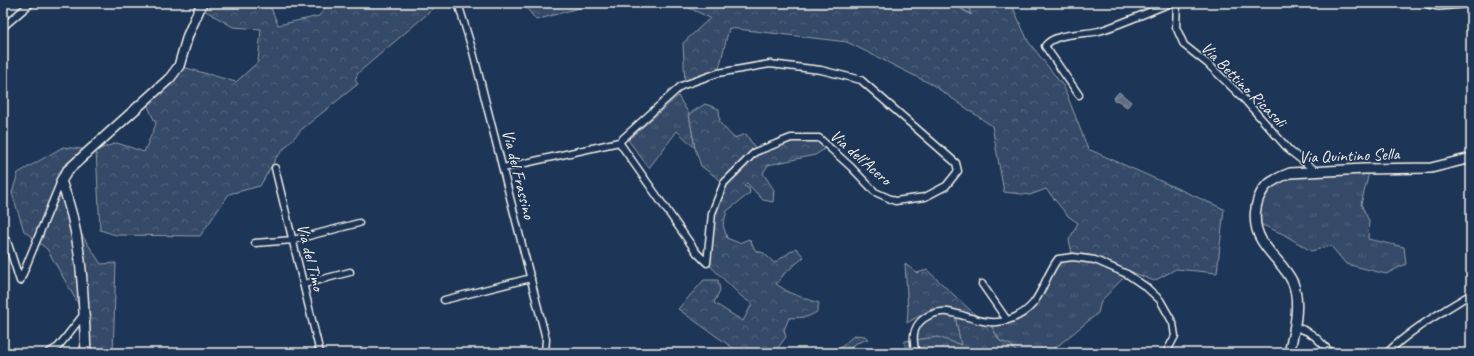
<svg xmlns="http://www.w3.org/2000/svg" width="1474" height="356" font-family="Caveat,sans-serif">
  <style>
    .grass { fill: url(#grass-tufts); stroke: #949ea8 }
    .forest { fill: url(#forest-crowns); stroke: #949ea8 }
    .water { fill: url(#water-waves); stroke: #9aa2ab }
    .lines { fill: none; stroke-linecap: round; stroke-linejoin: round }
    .street-casing { stroke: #f4f1e8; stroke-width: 9 }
    .secondary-casing { stroke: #f4f1e8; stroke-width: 12 }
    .street { stroke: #1d3557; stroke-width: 6 }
    .secondary { stroke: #1d3557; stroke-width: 9 }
    .labels { text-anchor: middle; stroke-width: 3; stroke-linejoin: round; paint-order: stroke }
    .street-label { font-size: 17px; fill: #f4f1e8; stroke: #1d3557 }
  </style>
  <defs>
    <pattern id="grass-tufts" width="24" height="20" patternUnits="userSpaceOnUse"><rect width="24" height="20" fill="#354a67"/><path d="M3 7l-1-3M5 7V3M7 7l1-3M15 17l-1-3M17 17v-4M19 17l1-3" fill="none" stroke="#53657d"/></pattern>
    <pattern id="forest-crowns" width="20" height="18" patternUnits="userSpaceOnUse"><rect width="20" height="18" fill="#354a67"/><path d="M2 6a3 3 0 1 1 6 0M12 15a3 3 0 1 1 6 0" fill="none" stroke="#53657d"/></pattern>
    <pattern id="water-waves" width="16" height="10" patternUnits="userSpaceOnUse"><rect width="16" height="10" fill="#5e6d82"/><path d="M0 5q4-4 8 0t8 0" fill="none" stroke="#768294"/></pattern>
  </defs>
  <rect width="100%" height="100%" fill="#1d3557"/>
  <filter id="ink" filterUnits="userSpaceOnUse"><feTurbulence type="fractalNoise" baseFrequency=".025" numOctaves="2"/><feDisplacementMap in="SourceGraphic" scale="8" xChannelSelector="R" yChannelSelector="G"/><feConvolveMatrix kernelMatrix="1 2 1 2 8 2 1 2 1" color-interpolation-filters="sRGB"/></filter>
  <g filter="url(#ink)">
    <g class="grass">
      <path d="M952,3h16l4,12z"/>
      <path d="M678,96l11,18 6,34 -18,-17 -28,37 -21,-28z"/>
      <path d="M1369,173l-8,31 8,17 -1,18 36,8 2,17 -20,10 -40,-10 -15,-18 -20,5 -28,-17 -23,-10v-15l4,-11 10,-13 17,-8z"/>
      <path d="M1058,259l37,1 32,14 -26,27 -3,12 -49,40h-32l-6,-8 -11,-4 -11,-19 18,-2 20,-10z"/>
      <path d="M935,313l20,2 6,30 -22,-7 -26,2 3,-12z"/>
    </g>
    <g class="forest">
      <path d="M192,3h77l9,22 41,-9 10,-13h111l-82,70 -3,7 3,4 -56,45 -26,29 -16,28 -31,8 -29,42 -84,-1 -16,-5 -4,-80 21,-7 27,9 12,-28 -11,-24 34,-34 57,16 22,-20 3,-33 -28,-2z"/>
      <path d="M523,3h83l-31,6 -39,11z"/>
      <path d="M679,3h273l19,12 -3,-12h43l17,38 36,46 24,62 136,60 -7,64 -41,-4 -22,12 -64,-26 -18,-2 -3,-13 9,-17 -10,-7 -22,-27 -16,6 -26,-3 -12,-66 -59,-41 -86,-43 -118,-14 -11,45 -33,12 -2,-42 27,-25z"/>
      <path d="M705,104l14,5 1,14 14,15 12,-4 11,17 34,-13h28l7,6 -3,6 -8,5 -47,10 -5,8 11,17 -1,12 -10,-2 -16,-17 -3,3 5,2 1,5 -23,18 -4,14 4,13 12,5 10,-4 7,12 8,2 10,10 22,-15 8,9 -19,16 -9,11 14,9 29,10 -2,9 -10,5 -18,1 -5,12 2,7 -12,16h-36l-5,-5 -55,-39 26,-29h14l2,10 -6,13 29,18 9,-17 -11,-8 -34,-33 5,-50 12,-30 -23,-17 -6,-18 -6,-34z"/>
      <path d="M63,147l28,3 -31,35 14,38 27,41 15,-1 -3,90h-35l7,-22 -1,-17 -37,-65 -23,-18 -12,-38 6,-20z"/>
      <path d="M905,264l12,9 10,-3 55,51 7,1 11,19 11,4 6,8h-113l1,-12 33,-4 23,8 -6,-30 -22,-7 -26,15 1,-13z"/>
      <path d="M854,335l11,1 3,3 -14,5 -6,9h-13z"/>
    </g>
    <path class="water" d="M1119,92l12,10 -4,5 -10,-7 -1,1 -3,-2z"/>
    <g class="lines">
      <g class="street-casing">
        <g id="street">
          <path d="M458,3l15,49 73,287 -1,14"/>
          <path d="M1177,3l-1,24 8,18 24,19 35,34 47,53 26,20"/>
          <path d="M3,27l28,-24"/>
          <path d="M1079,95l-34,-49c10,-14 38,-11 54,-15 23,-7 49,-19 72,-28"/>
          <path d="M275,168l45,185"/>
          <path d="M503,168l116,-26 78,111 10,10 5,-50 12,-30 31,-31 36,-14h28l32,29 24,25 20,9 30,-4 21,-11 12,-15 -2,-8 -95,-83 -40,-10 -51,-6 -52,9 -37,13 -62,56"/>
          <path d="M255,243l38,-3 66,-17"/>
          <path d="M3,247l4,-6 13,40 41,-100"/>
          <path d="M304,284l46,-12"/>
          <path d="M982,284l25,36"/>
          <path d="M444,300l87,-22"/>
          <path d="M1294,327c19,4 24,13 37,26"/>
          <path d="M48,353l10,-6 26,-33"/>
          <path d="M916,353c-5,-17 -3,-30 14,-38 5,-2 12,-4 18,-3 20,3 38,15 60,8 35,-12 32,-37 50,-61l15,-2 22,3 32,14 19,13 14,13 13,23 2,13 -9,17"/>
          <path d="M1387,353c24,-24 55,-41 84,-59"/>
        </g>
      </g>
      <g class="secondary-casing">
        <g id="secondary">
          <path d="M1429,3l10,2 24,-2"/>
          <path d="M86,353c-3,-58 -3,-117 -25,-172l7,-11 102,-92 9,-12 9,-31 14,-32"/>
          <path d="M1289,353c5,-20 12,-50 4,-70 -7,-16 -22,-27 -31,-42 -10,-16 -9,-40 4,-55 7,-6 16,-10 24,-13l74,-4 67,-1 40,-10"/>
        </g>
      </g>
      <use href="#street" class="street"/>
      <use href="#secondary" class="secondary"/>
    </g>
  </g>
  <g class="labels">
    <g class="street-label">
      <text transform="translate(1244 84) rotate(45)" y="6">Via Bettino Ricasoli</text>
      <text transform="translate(1349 155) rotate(-2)" y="6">Via Quintino Sella</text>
      <text transform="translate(861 157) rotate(41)" y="6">Via dell'Acero</text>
      <text transform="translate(519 174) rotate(76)" y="6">Via del Frassino</text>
      <text transform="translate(311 257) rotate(76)" y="6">Via del Timo</text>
    </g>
  </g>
  <rect width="1474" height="356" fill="none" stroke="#1d3557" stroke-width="16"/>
  <rect x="8" y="8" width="1458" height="340" fill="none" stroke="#f4f1e8" stroke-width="1.5" filter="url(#ink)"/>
</svg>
